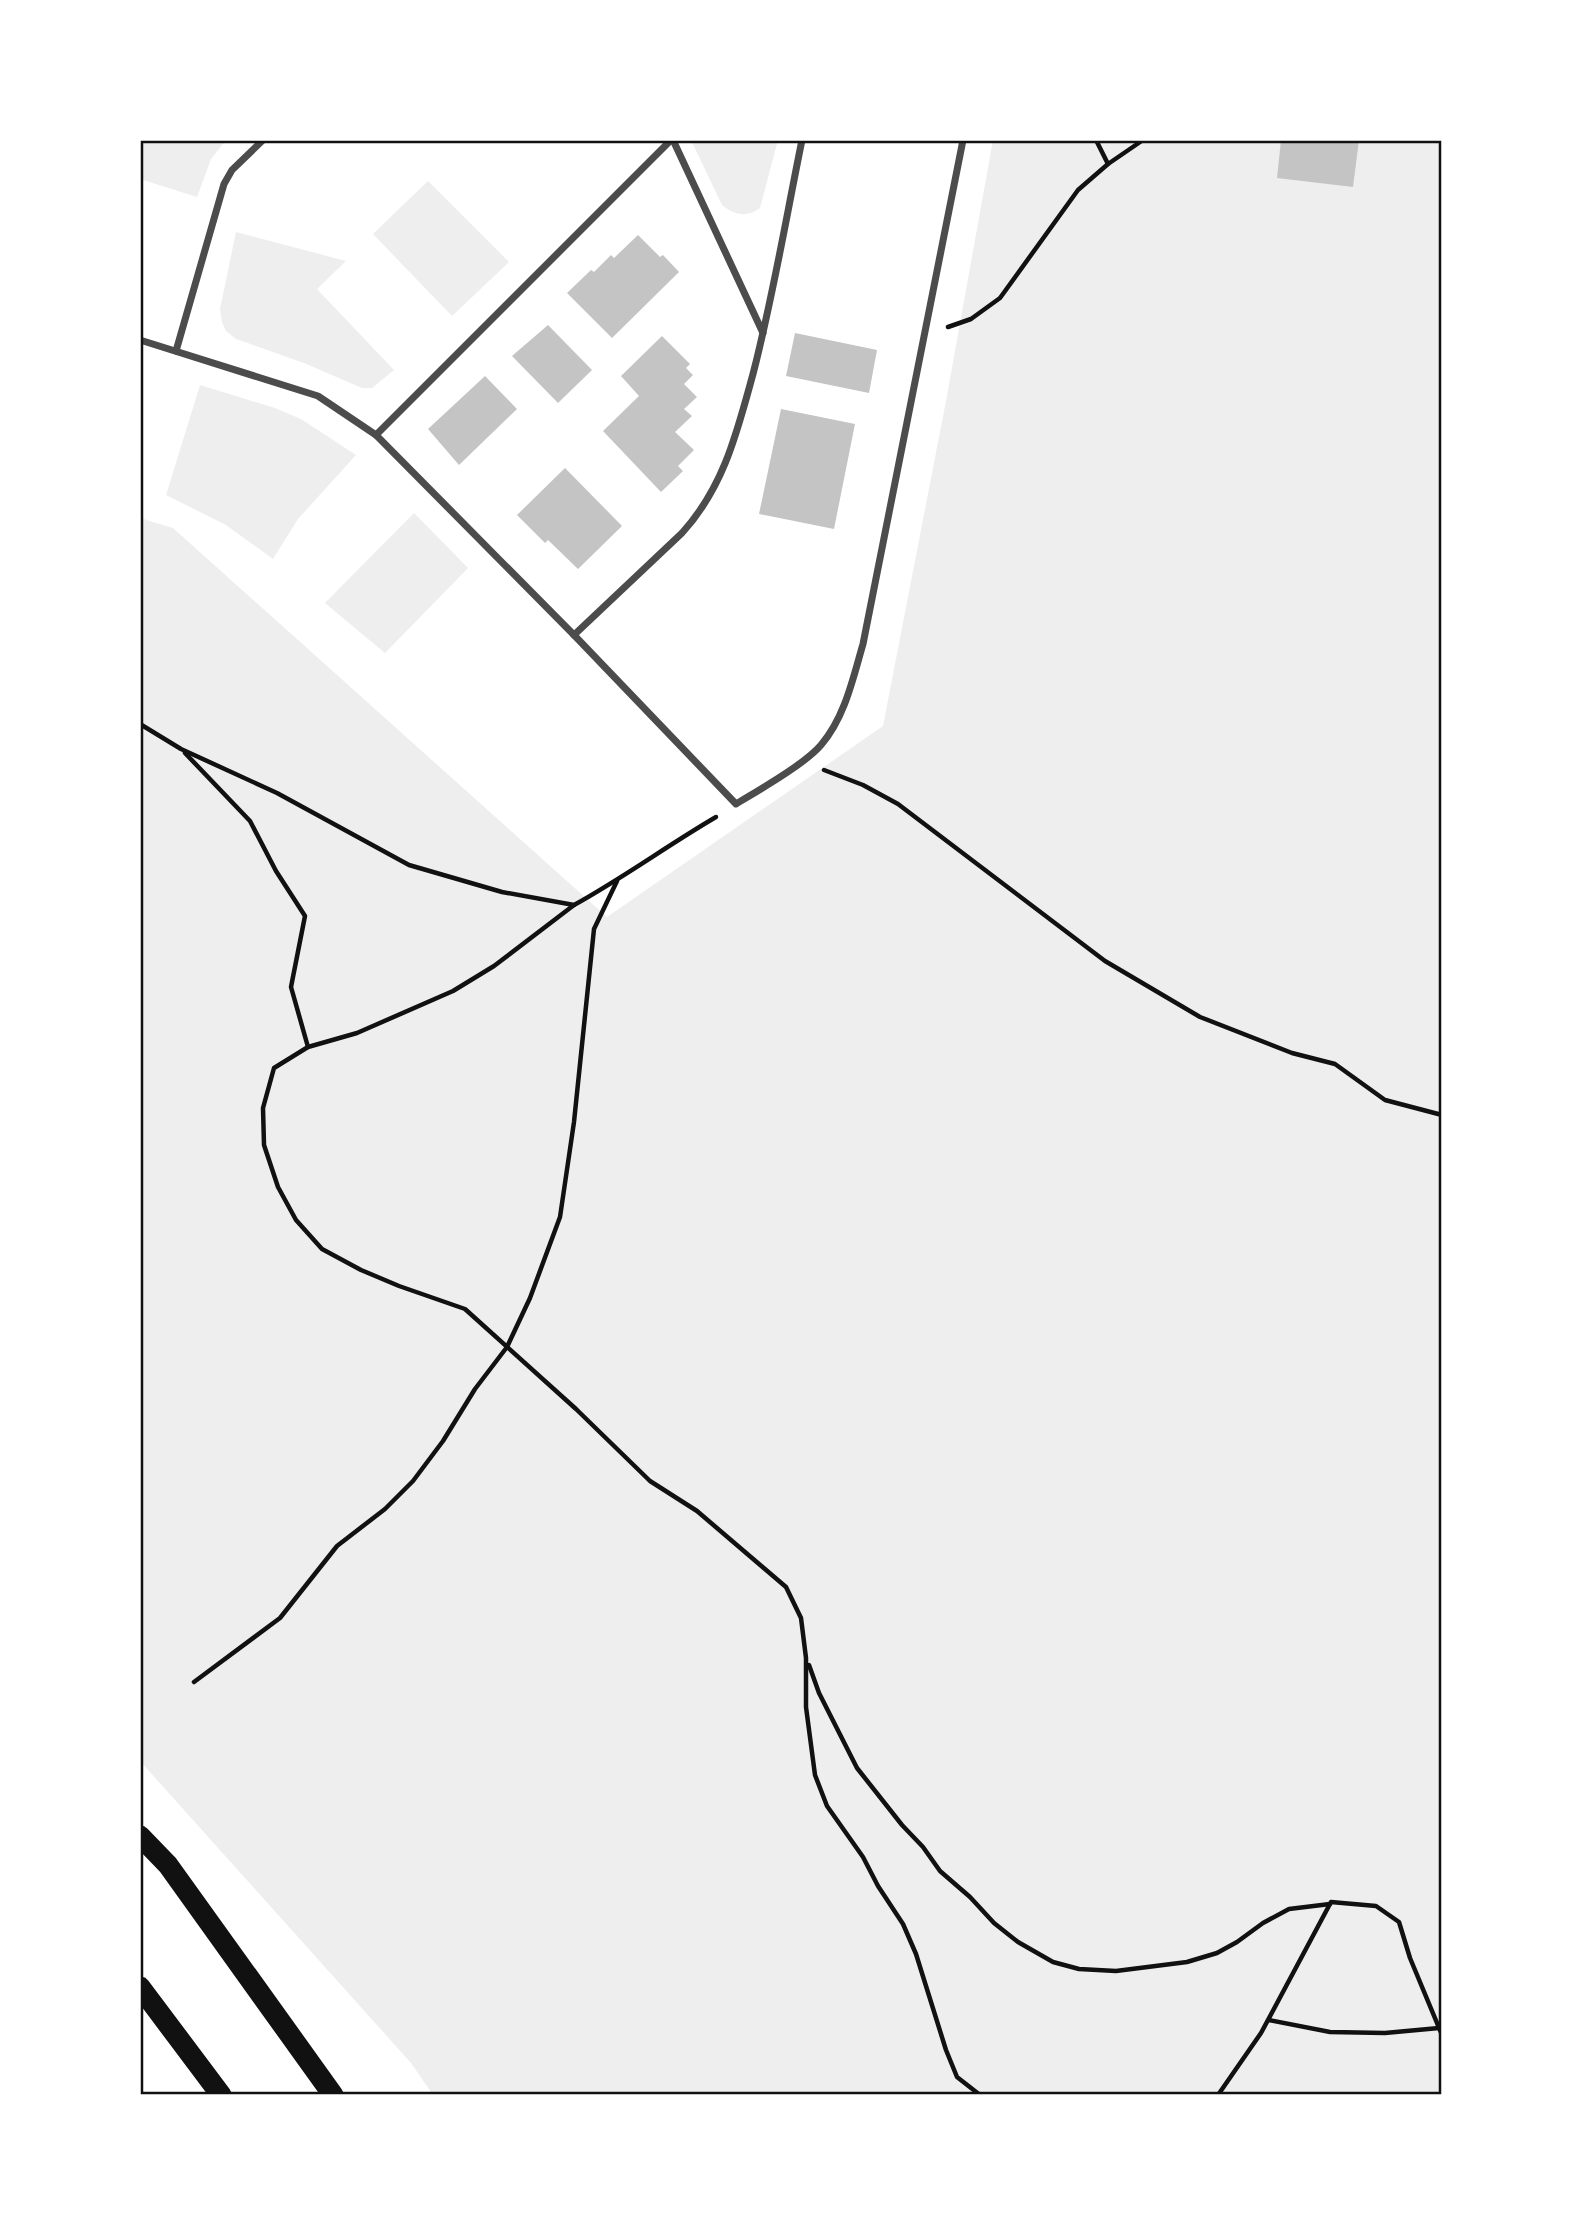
<svg xmlns="http://www.w3.org/2000/svg" width="1582" height="2235" font-family="Jost,sans-serif">
  <style>
    .green { fill: #eee }
    .building { fill: #c4c4c4 }
    .lines { fill: none; stroke-linecap: round; stroke-linejoin: round }
    .path { stroke: #111; stroke-width: 4.5 }
    .minor { stroke: #4c4c4c; stroke-width: 7 }
    .motorway { stroke: #111; stroke-width: 21 }
    .neatline { fill: none; stroke: #111; stroke-width: 2.5 }
  </style>
  <rect width="100%" height="100%" fill="#fff"/>
  <g class="green">
    <path d="M140,140h86l-15,19 -14,38 -57,-18z"/>
    <path d="M691,140h87l-18,68c-13,10 -26,7 -38,-3z"/>
    <path d="M993,140h449v1955h-1009l-22,-32 -271,-302v-1243l33,10 434,389 276,-191 63,-325z"/>
    <path d="M428,181l81,81 -57,54 -79,-82z"/>
    <path d="M236,232l110,29 -29,28 77,81 -22,18h-10l-58,-25 -68,-24 -10,-8 -4,-9 -2,-13z"/>
    <path d="M200,385l75,23 26,11 55,36 -58,64 -25,40 -47,-34 -60,-30z"/>
    <path d="M414,513l54,55 -83,85 -60,-50z"/>
  </g>
  <g class="building">
    <path d="M1281,140h78l-6,47 -76,-9z"/>
    <path d="M638,235l22,22 3,-2 16,17 -67,66 -45,-45 24,-23 3,2 17,-17 3,3z"/>
    <path d="M548,325l44,45 -34,33 -46,-47z"/>
    <path d="M795,333l82,17 -8,43 -83,-17z"/>
    <path d="M662,336l28,28 -4,4 7,7 -9,9 13,13 -13,12 8,7 -17,16 19,18 -16,16 5,5 -22,21 -58,-61 36,-35 -18,-20z"/>
    <path d="M485,376l32,33 -58,56 -31,-36z"/>
    <path d="M781,409l74,15 -21,105 -75,-15z"/>
    <path d="M565,468l57,58 -44,43 -30,-29 -3,3 -28,-28z"/>
  </g>
  <g class="lines">
    <g class="path">
      <path d="M1096,140l12,24"/>
      <path d="M948,327l23,-8 29,-21 78,-108 30,-26 35,-24"/>
      <path d="M140,724l41,25 96,44 132,72 93,27 72,13 -80,61 -41,25 -96,42 -49,14 -34,21 -11,40 1,37 14,42 18,33 26,29 39,21 38,16 66,23 111,100 74,72 47,30 89,76 15,31 5,40v49l9,68 12,31 36,51 15,29 25,38 13,30 30,96 11,27 23,18"/>
      <path d="M185,753l65,68 26,50 29,45 -14,71 17,60"/>
      <path d="M824,770l39,15 35,19 207,157 95,56 92,36 43,11 50,36 57,15"/>
      <path d="M574,905c49,-27 94,-60 142,-88"/>
      <path d="M809,1665l10,28 38,75 45,57 21,22 17,24 30,26 24,26 24,19 35,20 26,7 37,2 71,-9 30,-9 20,-11 26,-19 26,-14 41,-5"/>
      <path d="M194,1682l86,-64 57,-72 48,-37 28,-28 30,-40 32,-52 32,-42 23,-49 30,-81 14,-95 20,-193 23,-48"/>
      <path d="M1269,2020l61,12 55,1 54,-5"/>
      <path d="M1218,2095l43,-62 70,-131 45,4 23,16 11,36 32,77"/>
    </g>
    <g class="minor">
      <path d="M673,140l90,193"/>
      <path d="M140,340l178,56 58,39 198,200 162,169c23,-14 69,-40 85,-59 24,-28 32,-67 42,-101l100,-504"/>
      <path d="M176,351l48,-167 8,-14 31,-30"/>
      <path d="M376,435l295,-295"/>
      <path d="M574,635l108,-102c42,-46 55,-101 71,-159 20,-77 33,-156 49,-234"/>
    </g>
    <g class="motorway">
      <path d="M140,1836l28,29 165,230"/>
      <path d="M140,1987l81,108"/>
    </g>
  </g>
  <rect width="1582" height="2235" fill="none" stroke="#ffffff" stroke-width="284"/>
  <rect x="142" y="142" width="1298" height="1951" class="neatline"/>
</svg>
